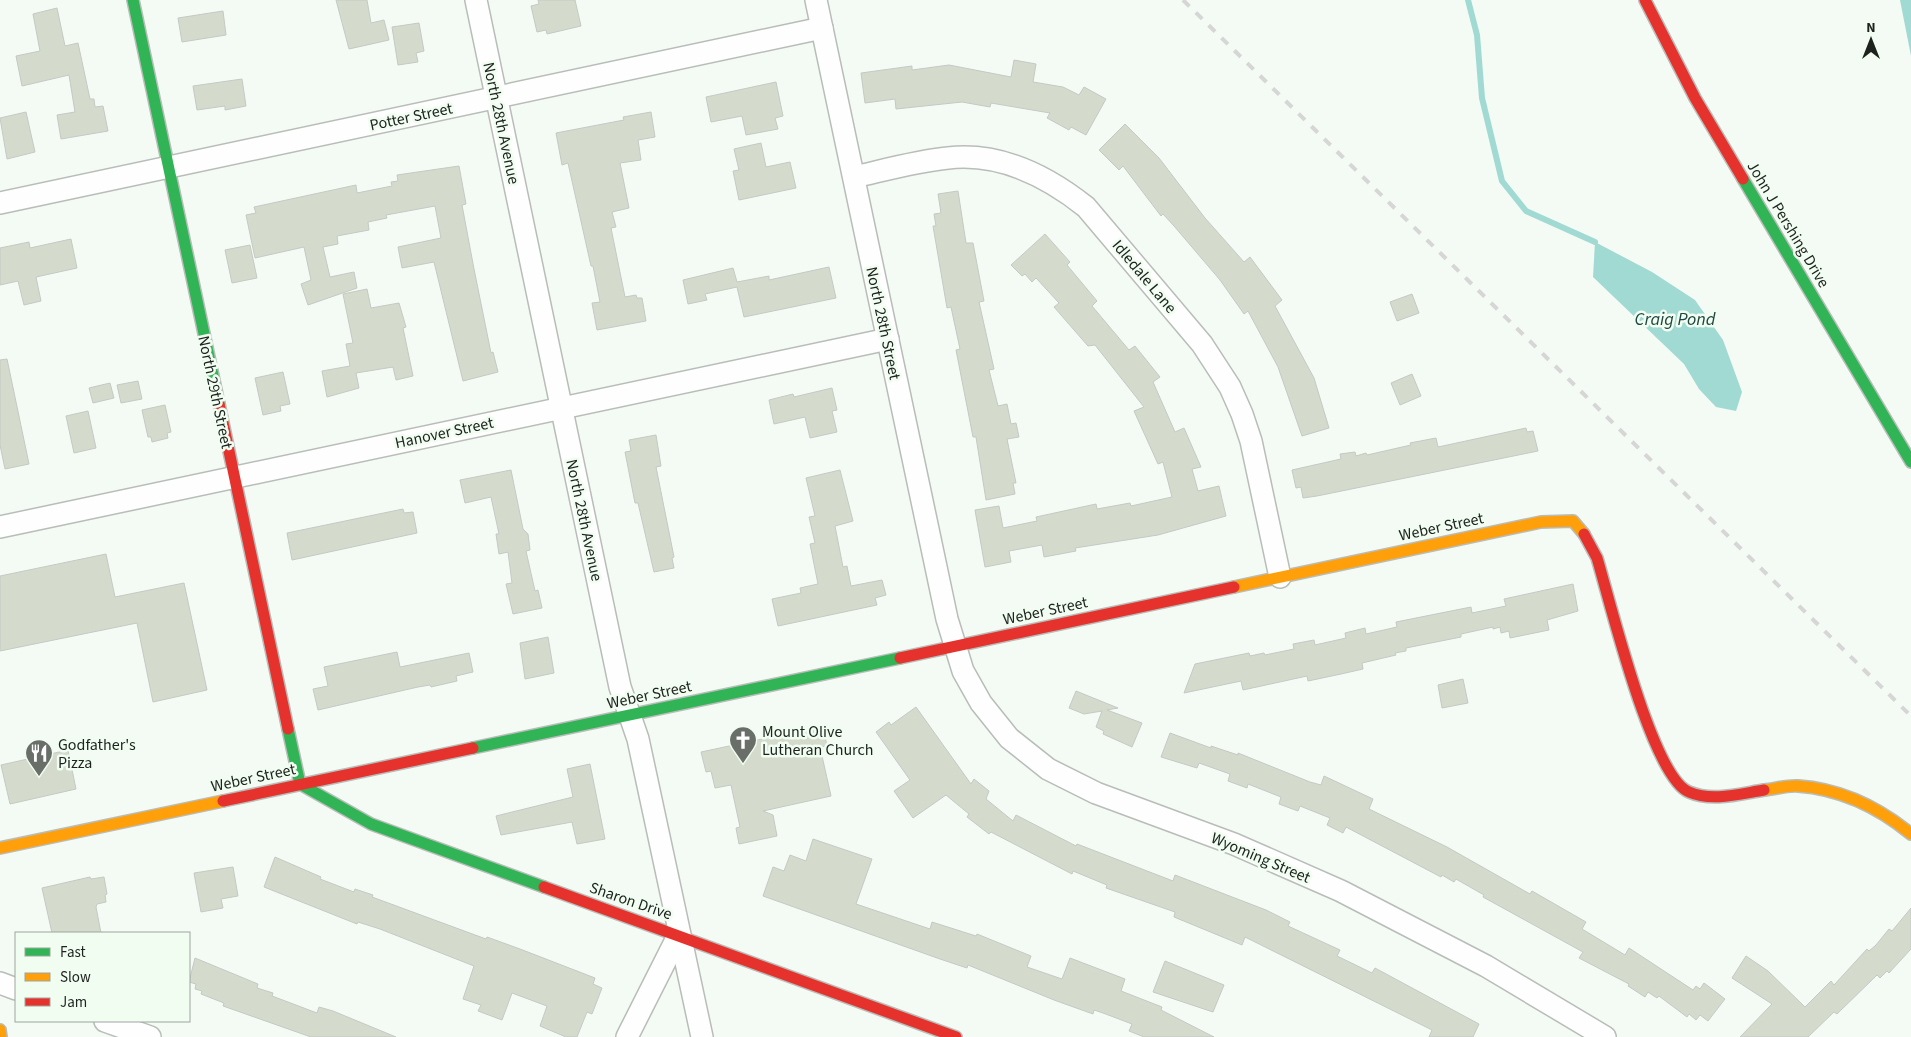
<svg xmlns="http://www.w3.org/2000/svg" width="1911" height="1037" font-family="'Source Sans 3',sans-serif">
  <style>
    .water { fill: #a1dad3 }
    .lines { fill: none; stroke-linecap: round; stroke-linejoin: round }
    .stream { stroke: #a1dad3; stroke-width: 6 }
    .building { fill: #d4dbcd; stroke: #c5c9c4 }
    .street-casing { stroke: #b9bdb9; stroke-width: 24 }
    .fast-casing { stroke: #b9bdb9; stroke-width: 14 }
    .slow-casing { stroke: #b9bdb9; stroke-width: 14 }
    .jam-casing { stroke: #b9bdb9; stroke-width: 14 }
    .street { stroke: #fdfefd; stroke-width: 21 }
    .fast { stroke: #30b455; stroke-width: 11 }
    .slow { stroke: #ff9f0a; stroke-width: 11 }
    .jam { stroke: #e5322d; stroke-width: 11 }
    .rail { stroke: #d5d6d5; stroke-width: 4; stroke-dasharray: 9 9; stroke-linecap: butt }
    .labels { text-anchor: middle; stroke-width: 5; stroke-linejoin: round; paint-order: stroke }
    .street-label { font-size: 16px; fill: #1e221e; stroke: #f1fdf1 }
    .poi-label { font-size: 16px; fill: #1e221e; stroke: #f1fdf1; text-anchor: start }
    .water-label { font-size: 18px; font-style: italic; fill: #204643; stroke: #f1fdf1 }
  </style>
  <rect width="100%" height="100%" fill="#f4faf4"/>
  <g class="water">
    <path d="M1900,0h11v56z"/>
    <path d="M1595,242l57,30 43,28 28,40 19,52 -6,19 -20,-4 -17,-18 -15,-25 -91,-87z"/>
  </g>
  <g class="lines">
    <path class="stream" d="M1468,0l9,35 5,63 20,83 24,30 69,31"/>
  </g>
  <g class="building">
    <path d="M336,0h31l4,23 13,-3 5,20 -40,9z"/>
    <path d="M538,0h37l6,26 -34,8 -1,-4 -9,2 -6,-26 8,-2z"/>
    <path d="M57,8l8,38 13,-3 12,56h4l1,8 8,-1 5,25 -47,8 -4,-24 18,-3 -6,-37 -47,11 -6,-30 24,-5 -7,-37z"/>
    <path d="M223,11l3,24 -44,7 -4,-24z"/>
    <path d="M419,23l5,28 -8,2 2,9 -20,3 -6,-38z"/>
    <path d="M1014,60l22,4 -3,18 30,5 16,8 5,-8 22,12 -20,36 -15,-8 -2,3 -22,-12 3,-5 -59,-10 -1,4 -28,-5 -66,7 -1,-10 -30,4 -4,-30 51,-7v4l37,-5 62,12z"/>
    <path d="M242,79l4,27 -21,4v-4l-28,4 -4,-24z"/>
    <path d="M776,82l7,34 -8,2 3,11 -32,6 -4,-19 -31,6 -5,-25z"/>
    <path d="M26,112l9,40 -28,7 -7,-41z"/>
    <path d="M651,112l4,25 -17,3 3,20 -21,3 9,45 -17,4 4,15 -5,1 14,69 11,-2 1,3h5l4,23 -49,9 -5,-27 8,-1 -7,-36h-2l-23,-103 -6,2 -6,-32 68,-13 -1,-3z"/>
    <path d="M1125,124l34,34 46,60 39,44 6,-5 32,43 -7,6 39,72 15,50 -27,8 -24,-69 -30,-56 -4,3 -24,-34 -46,-54 -11,-12 -2,2 -38,-50 -4,4 -20,-20z"/>
    <path d="M761,143l5,24 24,-5 6,26 -57,12 -6,-29 6,-1 -5,-21z"/>
    <path d="M459,166l7,38 -4,1 12,64 17,84 2,-1 5,20 -35,9 -29,-119 -32,6 -4,-21 43,-9 -6,-32 -49,9 1,3 -19,4 1,8 -32,6 1,8 -15,3 7,30 24,-5 3,16 -49,17 -7,-21 10,-4 -7,-33 -49,11 -9,-43 10,-2 -2,-6 102,-22 1,8 35,-7 -1,-4 7,-1 -1,-6z"/>
    <path d="M958,191l8,52h7l11,58 -5,1 15,67 -5,1 9,36 9,-2 4,20 5,-1 3,14 -12,2 9,44h-3l2,11 -29,6 -10,-63h-3l-17,-87 4,-1 -9,-42 -4,1 -14,-82h3l-2,-12 7,-1 -3,-19z"/>
    <path d="M1045,234l25,28 -3,3 30,36 -5,5 37,44 6,-4 25,31 -7,5 22,50 9,-4 17,39 -9,2 6,22 21,-5 7,30 -68,19 -83,13 1,3 -32,6 -2,-12 -33,6 2,11 -26,5 -10,-57 24,-4 4,22 34,-7 -1,-4 60,-13 1,5 33,-6 1,3 41,-9 -9,-35 -5,2 -24,-53 10,-4 -49,-62 -7,1 -34,-39 5,-4 -23,-25 -4,4 -7,-8 -3,2 -11,-11z"/>
    <path d="M71,239l6,29 -41,9 5,24 -17,4 -6,-24 -18,4v-37l29,-6 1,6z"/>
    <path d="M250,245l7,33 -25,5 -7,-33z"/>
    <path d="M829,267l7,31 -92,19 -7,-30 -32,7 2,6 -19,4 -5,-24 50,-12 4,14 32,-6v4z"/>
    <path d="M367,289l4,19 28,-5 7,24 -3,1 10,48 -17,4 -3,-13 -37,6 3,15 -32,9 -5,-26 28,-5 -4,-22 7,-1 -10,-49z"/>
    <path d="M1412,294l7,19 -22,8 -7,-19z"/>
    <path d="M7,359l22,105 -24,5 -5,-24v-85z"/>
    <path d="M283,372l7,32 -10,2 1,5 -18,4 -8,-37z"/>
    <path d="M1412,374l9,22 -21,9 -9,-22z"/>
    <path d="M138,381l4,18 -21,4 -4,-18z"/>
    <path d="M110,383l4,15 -21,5 -4,-15z"/>
    <path d="M832,388l5,22 -5,1 5,21 -27,6 -5,-21 -31,7 -5,-24 24,-6 1,3z"/>
    <path d="M165,405l6,27 -4,1 1,5 -16,4 -1,-5h-3l-6,-27z"/>
    <path d="M88,411l8,37 -22,5 -8,-37z"/>
    <path d="M1526,428l1,4 6,-1 5,20 -221,45 -14,2 -2,-11 -5,1 -4,-18 49,-11 -1,-5 15,-2 1,4 10,-3 1,2 44,-10 -1,-2 26,-5 2,9z"/>
    <path d="M656,435l5,31 -5,1 18,90 -2,1 2,10 -20,4 -16,-69h-3l-10,-51 6,-1 -2,-11z"/>
    <path d="M511,470l12,59 5,5 2,16 -4,1 9,40 3,-1 4,18 -29,6 -7,-30 6,-1 -4,-31 -9,2 -3,-20h3l-8,-37 -26,6 -5,-23z"/>
    <path d="M840,470l13,51 -18,5 8,41 4,-1 4,20 31,-6 4,15 -11,3 2,7 -99,21 -6,-27 29,-6 -1,-5 18,-4 -8,-40 5,-1 -6,-26 6,-1 -9,-38z"/>
    <path d="M403,509l1,4 9,-1 4,21 -125,27 -5,-27z"/>
    <path d="M106,554l9,43 69,-14 23,107 -54,12 -16,-79 -137,28v-75z"/>
    <path d="M1573,584l5,27 -31,9 2,10 -39,8 -1,-7 -8,2 -1,-6 -7,2v-2l-32,7v3l-55,11v3l-11,2 1,2 -34,8 1,6 -22,5 -33,7 -1,-5 -64,14 -2,-9 -57,12 11,-29 54,-11 1,3 14,-3 1,2 29,-6 -1,-5 21,-4 1,5 31,-7 -1,-5 20,-5 1,6 31,-7 -1,-5 75,-15 1,6 34,-7 -2,-7z"/>
    <path d="M548,637l6,36 -29,6 -5,-36z"/>
    <path d="M397,652l3,15 69,-14 4,19 -17,4 1,5 -26,6 -1,-2 -12,2 -100,23 -5,-21 15,-3 -4,-19z"/>
    <path d="M1463,679l5,24 -26,5 -4,-23z"/>
    <path d="M1076,691l42,17 -11,2 35,13 -10,24 -29,-13 1,-3 -8,-4 6,-16 -18,3 -15,-6z"/>
    <path d="M916,707l55,77 3,-5 15,12 -3,8 27,22 3,-6 60,31 1,-2 96,37 2,-6 91,35 24,12 -2,4 52,24 -3,6 35,17 3,-5 104,56 -6,13h-44l3,-7 -187,-93 -3,8 -68,-28 1,-5 -69,-24 1,-3 -34,-14 -1,3 -81,-42 -2,2 -22,-17 2,-3 -23,-19 -33,23 -19,-27 16,-11 -34,-48 13,-10 2,3z"/>
    <path d="M823,726l4,20 -7,1 11,49 -68,15 10,4 4,21 -38,8 -3,-16 4,-1 -9,-42 -16,3 -4,-17 -5,1 -5,-20z"/>
    <path d="M1170,733l41,15v-2l27,9v-2l72,29 11,3 3,-9 49,23 -4,10 78,38 83,47 2,-3 54,31 -4,7 43,26 4,-7 64,42 3,-4 4,3 4,-6 21,16 -17,22 -8,-6 -4,5 -7,-6 -2,3 -28,-21 -2,2 -9,-6 -3,5 -17,-11 1,-2 -50,-26 4,-6 -100,-55 1,-2 -28,-16 -2,3 -12,-7 -1,2 -95,-50 -3,6 -16,-8 3,-7 -30,-12 -2,5 -19,-7 2,-7 -33,-13 -1,4 -19,-7 2,-7 -31,-11 -2,5 -36,-11z"/>
    <path d="M68,750l8,39 -66,15 -9,-39z"/>
    <path d="M590,764l15,75 -28,5 -5,-22 -71,13 -5,-19 77,-19 -6,-28z"/>
    <path d="M813,839l59,20 -16,45 74,25 2,-7 44,14 1,-2 54,22 -4,11 35,12 8,-21 55,21 -4,12 41,16 -1,3 53,27h-70l-15,-6 3,-7 -29,-11 -9,-3 -1,4 -39,-14 -86,-35 -1,3 -27,-9 -177,-63 10,-29 11,4 6,-16 16,6z"/>
    <path d="M275,857l46,20 -1,2 34,13 1,-3 18,6 -1,2 114,42 1,-2 33,12 75,29 -2,6 9,4 -10,26 -5,-2 -10,25h-11l-26,-11 7,-20 -35,-13 -10,27 -24,-9 3,-6 -18,-6 11,-33 -94,-37 -22,-7 -1,2 -93,-37z"/>
    <path d="M233,867l5,29 -17,3 2,9 -22,4 -7,-39z"/>
    <path d="M90,877l1,2 13,-2 3,17 -2,1 1,7 -9,2 -1,3 5,26h-49l-10,-45z"/>
    <path d="M1911,908v41l-22,24 -2,-2 -7,7 -3,-3 -40,39 -3,-2 -26,25h-68l32,-33 -40,-26 14,-22 22,15 37,36 26,-26 3,4 33,-36 2,2 7,-6 13,-16 3,2z"/>
    <path d="M195,958l63,26 -1,4 16,5 -1,3 45,17 2,-6 14,4 63,26h-85l-88,-31 1,-3 -23,-9 1,-3 -7,-2 1,-5 -7,-2z"/>
    <path d="M1165,961l59,24 -11,27 -60,-20z"/>
  </g>
  <g class="lines">
    <g class="street-casing">
      <g id="street">
        <path d="M476,0l144,687 18,52 64,298"/>
        <path d="M816,0l131,619 16,52 18,32 28,35 39,31 48,24 138,51 107,47 145,75 119,71"/>
        <path d="M854,177c31,-7 63,-16 94,-19 52,-6 99,18 138,49l116,137 28,43 12,27 9,27 29,136"/>
        <path d="M0,203l822,-175"/>
        <path d="M0,527l888,-188"/>
        <path d="M0,983l16,6"/>
        <path d="M105,1021l45,16"/>
        <path d="M627,1037l52,-103"/>
      </g>
    </g>
    <g class="fast-casing">
      <g id="fast">
        <path d="M133,0l86,404"/>
        <path d="M1743,179l168,283"/>
        <path d="M288,729l12,55 71,40 173,63"/>
        <path d="M473,748l427,-90"/>
      </g>
    </g>
    <g class="slow-casing">
      <g id="slow">
        <path d="M1234,587l307,-65 32,-1 11,13"/>
        <path d="M1764,790c11,-1 23,-5 34,-4 43,3 80,21 113,48"/>
        <path d="M0,848l223,-47"/>
        <path d="M0,1030l1,7"/>
      </g>
    </g>
    <g class="jam-casing">
      <g id="jam">
        <path d="M1645,0l50,98 48,81"/>
        <path d="M219,404l69,325"/>
        <path d="M1584,534l13,24c13,43 55,219 92,234 23,10 50,2 75,-2"/>
        <path d="M900,658l334,-71"/>
        <path d="M223,801l250,-53"/>
        <path d="M544,887l412,150"/>
      </g>
    </g>
    <use href="#street" class="street"/>
    <use href="#fast" class="fast"/>
    <use href="#slow" class="slow"/>
    <use href="#jam" class="jam"/>
    <path class="rail" d="M1183,0l728,716"/>
  </g>
  <defs>
    <g id="church-pin" transform="scale(1.4375)"><path d="M0 17L-7.5 6A9.5 9.5 0 1 1 7.5 6Z" fill="#696e69" stroke="#f1fdf1"/><path d="M-1.2-6h2.4v3.5h3.3v2.4h-3.3V6h-2.4V-.1h-3.3v-2.4h3.3Z" fill="#fff"/></g>
    <g id="restaurant-pin" transform="scale(1.4375)"><path d="M0 17L-7.5 6A9.5 9.5 0 1 1 7.5 6Z" fill="#696e69" stroke="#f1fdf1"/><path d="M-5-6h1v4h1v-4h1v4h1v-4h1v5L-1.5 .5V6h-2V.5L-5-1ZM5-6V6H3V1.5H1.5Q1.5-4 5-6Z" fill="#fff"/></g>
  </defs>
  <g fill-rule="evenodd">
    <use href="#church-pin" x="743" y="740"/>
    <use href="#restaurant-pin" x="39" y="753"/>
  </g>
  <g class="labels">
    <g class="street-label">
      <text transform="translate(411 116) rotate(-12)" y="6">Potter Street</text>
      <text transform="translate(502 123) rotate(78)" y="6">North 28th Avenue</text>
      <text transform="translate(1789 224) rotate(59)" y="6">John J Pershing Drive</text>
      <text transform="translate(1145 276) rotate(50)" y="6">Idledale Lane</text>
      <text transform="translate(884 323) rotate(78)" y="6">North 28th Street</text>
      <text transform="translate(216 392) rotate(78)" y="6">North 29th Street</text>
      <text transform="translate(444 432) rotate(-12)" y="6">Hanover Street</text>
      <text transform="translate(585 520) rotate(78)" y="6">North 28th Avenue</text>
      <text transform="translate(1441 526) rotate(-12)" y="6">Weber Street</text>
      <text transform="translate(1045 610) rotate(-12)" y="6">Weber Street</text>
      <text transform="translate(649 694) rotate(-12)" y="6">Weber Street</text>
      <text transform="translate(253 777) rotate(-12)" y="6">Weber Street</text>
      <text transform="translate(1261 857) rotate(23)" y="6">Wyoming Street</text>
      <text transform="translate(631 900) rotate(19)" y="6">Sharon Drive</text>
    </g>
    <g class="poi-label">
      <text x="762" y="737">Mount Olive<tspan x="762" dy="18">Lutheran Church</tspan></text>
      <text x="58" y="750">Godfather's<tspan x="58" dy="18">Pizza</tspan></text>
    </g>
    <g class="water-label">
      <text x="1675" y="325">Craig Pond</text>
    </g>
  </g>
  <rect x="15" y="932" width="175" height="90" fill="#f1fdf1" stroke="#9da59d"/>
  <rect x="25" y="948" width="25" height="8" fill="#30b455" stroke="#9da59d"/>
  <text x="60" y="957" font-size="15" fill="#1e221e">Fast</text>
  <rect x="25" y="973" width="25" height="8" fill="#ff9f0a" stroke="#9da59d"/>
  <text x="60" y="982" font-size="15" fill="#1e221e">Slow</text>
  <rect x="25" y="998" width="25" height="8" fill="#e5322d" stroke="#9da59d"/>
  <text x="60" y="1007" font-size="15" fill="#1e221e">Jam</text>
  <g transform="translate(1871 40)" stroke="#f1fdf1" stroke-width="4" paint-order="stroke">
  <path d="M0-4L9 19L0 12L-9 19Z" fill="#1e221e"/>
  <text y="-8" font-size="14" font-weight="bold" text-anchor="middle" fill="#1e221e">N</text>
  </g>
</svg>
